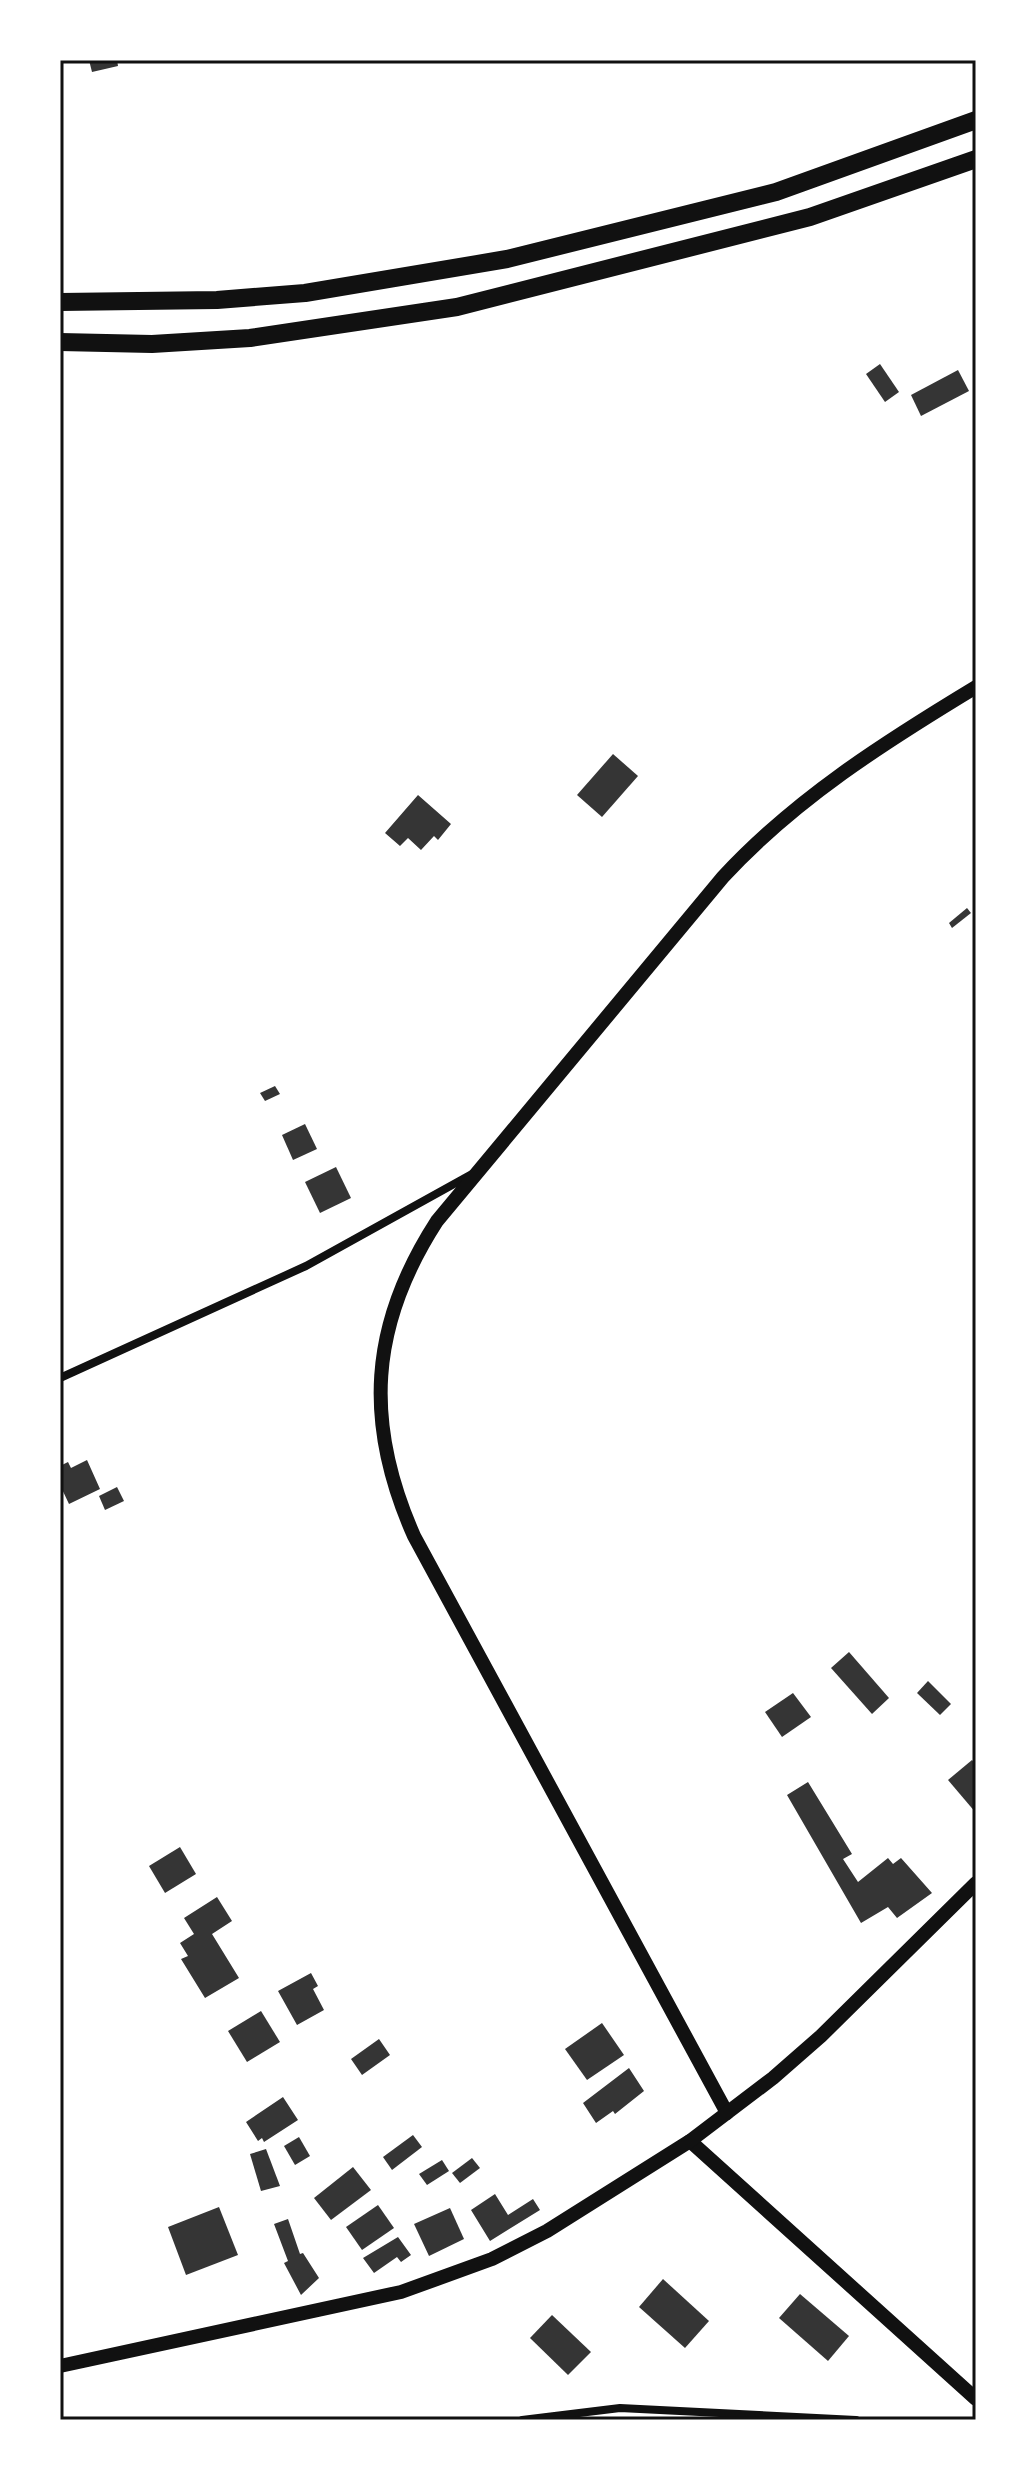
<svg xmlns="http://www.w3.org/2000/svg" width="1036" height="2480" font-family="Arial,sans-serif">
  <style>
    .building { fill: #353535 }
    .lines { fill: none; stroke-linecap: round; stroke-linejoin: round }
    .minor { stroke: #111; stroke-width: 8 }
    .tertiary { stroke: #111; stroke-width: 14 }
    .trunk { stroke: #111; stroke-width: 18 }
    .neatline { fill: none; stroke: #111; stroke-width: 3 }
  </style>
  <rect width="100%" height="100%" fill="#fff"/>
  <g class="building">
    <path d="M89,60h28l1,6 -26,6z"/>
    <path d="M880,364l19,28 -14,10 -19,-28z"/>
    <path d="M958,370l11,21 -48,25 -10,-21z"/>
    <path d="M613,754l25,22 -36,41 -25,-22z"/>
    <path d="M418,795l33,29 -13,16 -4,-4 -13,14 -13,-12 -8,8 -15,-13z"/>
    <path d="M967,908l4,5 -19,15 -3,-5z"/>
    <path d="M275,1086l5,8 -15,7 -5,-8z"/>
    <path d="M305,1124l12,25 -24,11 -11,-25z"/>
    <path d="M336,1167l15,31 -31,15 -15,-31z"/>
    <path d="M87,1460l13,29 -31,15 -9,-19v-19l8,-4 3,6z"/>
    <path d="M117,1487l7,14 -19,9 -6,-14z"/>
    <path d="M849,1652l40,46 -17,16 -41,-46z"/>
    <path d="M928,1681l23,23 -11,11 -23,-22z"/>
    <path d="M793,1693l18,24 -29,20 -17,-25z"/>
    <path d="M972,1760l4,5v48l-28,-33z"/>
    <path d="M808,1782l44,72 -9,5 15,23 30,-24 5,6 8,-6 31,35 -35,25 -9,-11 -27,16 -74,-128z"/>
    <path d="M180,1847l16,27 -31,19 -16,-27z"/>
    <path d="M217,1897l15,24 -20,13 27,44 -34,20 -24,-39 7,-3 -8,-13 14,-9 -10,-16z"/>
    <path d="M311,1973l7,13 -5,3 11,21 -27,15 -19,-34z"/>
    <path d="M261,2011l19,31 -33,20 -19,-31z"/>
    <path d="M602,2023l22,32 -37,25 -22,-31z"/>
    <path d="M379,2039l11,16 -28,20 -11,-16z"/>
    <path d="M629,2068l15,23 -29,23 -2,-3 -17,12 -13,-20z"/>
    <path d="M283,2097l15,23 -34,22 -2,-4 -4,3 -12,-19z"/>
    <path d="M413,2135l9,12 -30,23 -9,-13z"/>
    <path d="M299,2137l11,19 -15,9 -11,-19z"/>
    <path d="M266,2149l14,37 -19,5 -11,-37z"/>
    <path d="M472,2158l8,10 -20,15 -8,-10z"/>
    <path d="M442,2160l7,11 -22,14 -8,-11z"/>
    <path d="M353,2167l18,23 -40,30 -17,-22z"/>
    <path d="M495,2194l13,21 25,-16 7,11 -50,31 -19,-31z"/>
    <path d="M378,2205l16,23 -32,22 -16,-23z"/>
    <path d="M219,2207l19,48 -52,20 -18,-48z"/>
    <path d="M450,2208l14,31 -35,17 -15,-32z"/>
    <path d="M288,2219l12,35 3,-1 16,25 -18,17 -17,-32 4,-2 -14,-37z"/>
    <path d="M398,2237l13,18 -10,7 -4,-5 -23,16 -11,-15z"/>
    <path d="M663,2279l46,42 -24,27 -46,-41z"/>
    <path d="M800,2294l49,42 -21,25 -49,-43z"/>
    <path d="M552,2315l39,37 -23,23 -38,-37z"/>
  </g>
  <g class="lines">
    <g class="minor">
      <path d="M60,1378l246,-112 166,-92"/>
      <path d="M522,2420l98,-12 236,12"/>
    </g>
    <g class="tertiary">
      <path d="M727,2113l-313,-577c-50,-113 -45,-210 23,-315l286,-344c72,-78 162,-135 253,-190"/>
      <path d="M690,2141l286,258"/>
      <path d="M60,2366l341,-74 91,-33 55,-28 143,-90 83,-63 48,-42 155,-153"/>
    </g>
    <g class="trunk">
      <path d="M60,302l157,-2 88,-7 202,-34 269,-67 200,-72"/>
      <path d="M60,342l92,2 98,-6 207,-31 353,-90 166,-58"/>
    </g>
  </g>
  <rect width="1036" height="2480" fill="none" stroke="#ffffff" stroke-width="124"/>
  <rect x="62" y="62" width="912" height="2356" class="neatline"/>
</svg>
